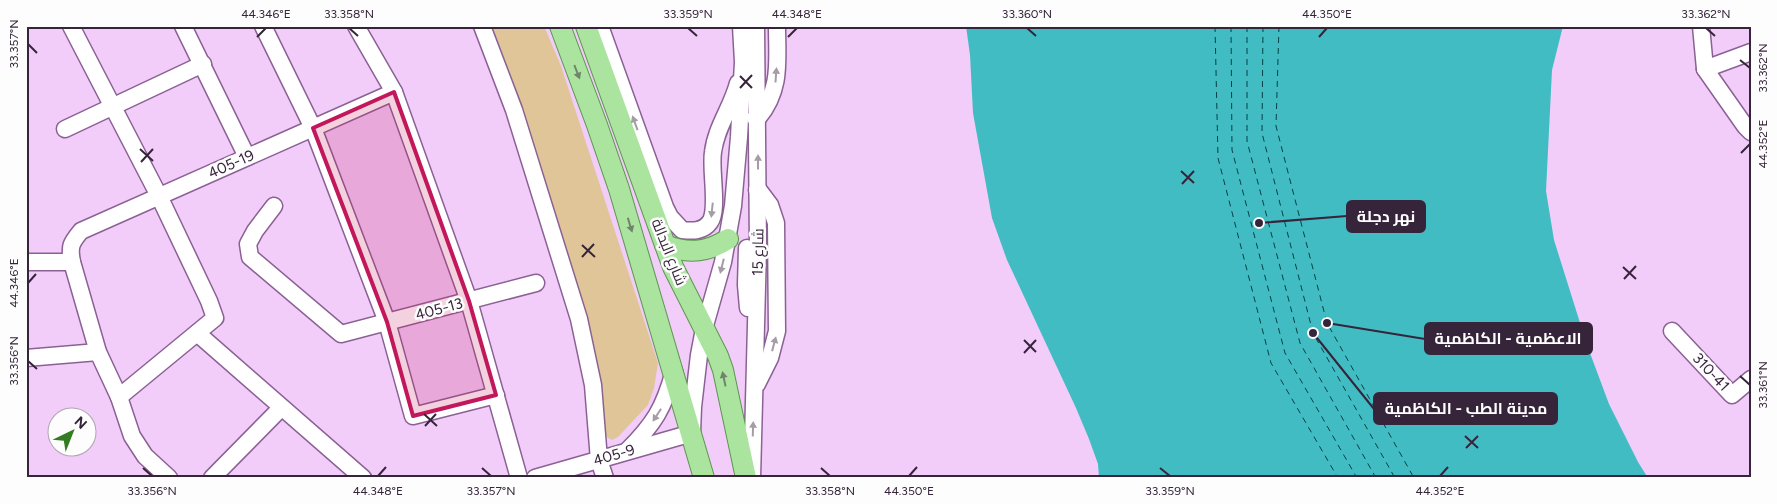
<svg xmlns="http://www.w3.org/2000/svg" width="1777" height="504" font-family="Figtree,Cairo,sans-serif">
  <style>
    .green { fill: #e0c599 }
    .water { fill: #41bcc3 }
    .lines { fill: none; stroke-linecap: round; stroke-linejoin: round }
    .ferry { stroke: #064043; stroke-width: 1; stroke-dasharray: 6 5; stroke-linecap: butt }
    .minor-casing { stroke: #8b6194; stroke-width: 19 }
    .major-casing { stroke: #5d9551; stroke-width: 22 }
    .minor { stroke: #fff; stroke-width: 16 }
    .major { stroke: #aae49e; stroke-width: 20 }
    .oneway { fill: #70846c }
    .oneway2 { fill: #a59ca6 }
    .marked { fill: #c2185b; fill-opacity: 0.2; stroke: #c2185b; stroke-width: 4; stroke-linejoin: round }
    .ticks { fill: none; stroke: #36243a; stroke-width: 2 }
    .labels { text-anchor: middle; stroke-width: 5; stroke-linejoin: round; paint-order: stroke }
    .street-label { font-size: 15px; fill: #36243a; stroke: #fdfdfd }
    .leader { fill: none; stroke: #36243a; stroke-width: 2 }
    .callout-dot { fill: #36243a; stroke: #fdfdfd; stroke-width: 2 }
    .callout { fill: #36243a; stroke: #36243a; stroke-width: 2 }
    .callout-label { font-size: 16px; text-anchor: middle; font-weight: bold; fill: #fff }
    .neatline { fill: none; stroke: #36243a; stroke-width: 2 }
    .ticks-label { font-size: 12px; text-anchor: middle; fill: #36243a }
  </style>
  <rect width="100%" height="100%" fill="#f2cdfa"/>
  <path class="green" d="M492,26h52l17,40 97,297 -4,25 -6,17 -30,32 -6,3 -7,-4 -26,-135 -56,-192z"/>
  <path class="water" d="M966,26h597l-11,44 -6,121 8,49 33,105 22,59 29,58 10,16h-549l-1,-14 -9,-25 -13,-31 -69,-148 -15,-42 -19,-105 -3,-58z"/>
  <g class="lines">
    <g class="ferry">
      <path d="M1215,26l3,132 53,205 67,115"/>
      <path d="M1231,26l1,124 53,203 72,125"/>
      <path d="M1247,26v115l53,202 76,135"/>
      <path d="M1263,26l-1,107 51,200 82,145"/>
      <path d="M1279,26l-3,100 51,197 87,155"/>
    </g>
    <g class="minor-casing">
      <g id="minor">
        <path d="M71,26l88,170 50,105 6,17 -96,79"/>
        <path d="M183,26l64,131"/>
        <path d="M263,26l50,102 74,194 26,94 83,-21"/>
        <path d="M356,26l38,66 75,209 50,177"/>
        <path d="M482,26l32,84 65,209 14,66 6,75 6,18"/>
        <path d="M600,26l65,181 5,10 12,13c10,1 21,2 28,-8 9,-13 0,-52 3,-70 3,-25 19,-45 25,-69"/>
        <path d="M1701,26l4,43 40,57 6,6"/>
        <path d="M1705,69l46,-17"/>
        <path d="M755,118h3c24,-29 19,-57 19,-92"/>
        <path d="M65,129l138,-65"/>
        <path d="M274,206l-19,25 -7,13 2,13 91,77 195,-51"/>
        <path d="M747,248l-1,37 2,23"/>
        <path d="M26,262h46"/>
        <path d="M1672,331l60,64 19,-16"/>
        <path d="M197,333l166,145"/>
        <path d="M26,358l72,-6"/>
        <path d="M757,384l13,-26 7,-27 -1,-108 -6,-18 -12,-16 -1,1"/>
        <path d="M627,451c27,-27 37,-43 47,-80"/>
        <path d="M169,478l-24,-22 -13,-20 -13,-39 -21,-45 -26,-90c-3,-16 -1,-19 9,-31l313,-139"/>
        <path d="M212,478l69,-70"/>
        <path d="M535,478l157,-45 1,-26 6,-52 5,-26 19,-67 10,-56 6,-69 4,-75 -2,-36"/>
        <path d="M752,478l6,-230 -2,-222"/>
      </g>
    </g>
    <g class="major-casing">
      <g id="major">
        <path d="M560,26l37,99 22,64 85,289"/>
        <path d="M586,26l87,241 45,89 5,14 23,108"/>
        <path d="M665,245c22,9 42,8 63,-6"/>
      </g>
    </g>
    <use href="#minor" class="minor"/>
    <use href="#major" class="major"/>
  </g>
  <defs><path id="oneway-solid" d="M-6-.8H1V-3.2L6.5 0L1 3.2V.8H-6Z" transform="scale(1.25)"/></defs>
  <g class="oneway">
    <use href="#oneway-solid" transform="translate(577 72) rotate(69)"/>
    <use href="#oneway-solid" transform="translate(630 225) rotate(73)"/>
    <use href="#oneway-solid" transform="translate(724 379) rotate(-102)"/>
  </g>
  <g class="oneway2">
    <use href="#oneway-solid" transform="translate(776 75) rotate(-86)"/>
    <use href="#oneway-solid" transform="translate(635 123) rotate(-110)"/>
    <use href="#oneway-solid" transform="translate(758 162) rotate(-90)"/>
    <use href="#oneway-solid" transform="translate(712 210) rotate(96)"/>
    <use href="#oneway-solid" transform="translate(722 266) rotate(104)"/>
    <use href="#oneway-solid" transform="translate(774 344) rotate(-75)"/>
    <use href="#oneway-solid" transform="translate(657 415) rotate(123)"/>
    <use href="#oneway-solid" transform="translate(753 429) rotate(-88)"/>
  </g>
  <path class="marked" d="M394,92l75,209 27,94 -83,21 -26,-94 -74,-194z"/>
  <path class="ticks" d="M349,28l9,8M688,28l9,8M1027,28l9,8M1706,28l9,8M257,37l9,-9M788,37l9,-9M1319,37l8,-9M28,44l9,9M1740,60l10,8M740,76l12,12M740,88l12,-13M140,149l13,12M1741,153l9,-9M141,162l12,-13M1181,171l13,12M1182,184l12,-13M582,245l13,12M582,257l12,-13M1623,267l13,12M1624,279l12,-13M28,283l8,-9M1024,340l12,12M1024,353l12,-13M28,361l9,8M1740,376l10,9M424,414l13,12M425,426l11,-12M1465,436l13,12M1466,448l12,-12M143,468l9,8M482,468l9,8M821,468l9,8M1160,468l10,8M378,476l8,-9M909,476l8,-9M1440,476l8,-9"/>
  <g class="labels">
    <g class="street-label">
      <text transform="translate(231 164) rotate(-24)" y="5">405-19</text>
      <text transform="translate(669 252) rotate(68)" y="5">شارع البدالة</text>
      <text transform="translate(758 252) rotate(-89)" y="5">شارع 15</text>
      <text transform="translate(439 309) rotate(-15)" y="5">405-13</text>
      <text transform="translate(1711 372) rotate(47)" y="5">310-41</text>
      <text transform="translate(614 455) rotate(-16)" y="5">405-9</text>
    </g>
  </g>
  <path class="leader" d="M1259 223L1347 216M1327 323L1425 339M1313 333L1374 409"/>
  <g class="callout-dot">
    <circle cx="1259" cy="223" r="5"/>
    <circle cx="1327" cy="323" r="5"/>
    <circle cx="1313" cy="333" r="5"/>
  </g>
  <g class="callout">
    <rect x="1347" y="201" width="78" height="31" rx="5"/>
    <rect x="1425" y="323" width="167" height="31" rx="5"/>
    <rect x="1374" y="393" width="183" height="31" rx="5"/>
  </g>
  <g class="callout-label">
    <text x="1386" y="222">نهر دجلة</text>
    <text x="1508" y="344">الاعظمية - الكاظمية</text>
    <text x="1466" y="414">مدينة الطب - الكاظمية</text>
  </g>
  <rect width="1777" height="504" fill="none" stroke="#fdfdfd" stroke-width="55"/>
  <g transform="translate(72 432) rotate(43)"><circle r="24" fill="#fdfdfd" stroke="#ada6af"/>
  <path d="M0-4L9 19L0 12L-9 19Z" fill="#337c22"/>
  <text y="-8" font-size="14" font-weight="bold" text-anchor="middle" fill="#36243a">N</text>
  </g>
  <rect x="28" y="28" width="1722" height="448" class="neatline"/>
  <g class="ticks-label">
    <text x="266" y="18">44.346°E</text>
    <text x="349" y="18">33.358°N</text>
    <text x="688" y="18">33.359°N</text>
    <text x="797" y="18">44.348°E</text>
    <text x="1027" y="18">33.360°N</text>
    <text x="1327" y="18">44.350°E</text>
    <text x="1706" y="18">33.362°N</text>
    <text transform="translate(14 44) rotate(-90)" y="4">33.357°N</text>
    <text transform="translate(1763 68) rotate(-90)" y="4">33.362°N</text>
    <text transform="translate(1763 144) rotate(-90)" y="4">44.352°E</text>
    <text transform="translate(14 283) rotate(-90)" y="4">44.346°E</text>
    <text transform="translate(14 361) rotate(-90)" y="4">33.356°N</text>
    <text transform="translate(1763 385) rotate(-90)" y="4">33.361°N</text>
    <text x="152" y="495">33.356°N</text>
    <text x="378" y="495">44.348°E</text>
    <text x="491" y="495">33.357°N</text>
    <text x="830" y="495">33.358°N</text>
    <text x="909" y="495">44.350°E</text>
    <text x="1170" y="495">33.359°N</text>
    <text x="1440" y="495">44.352°E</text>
  </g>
</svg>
